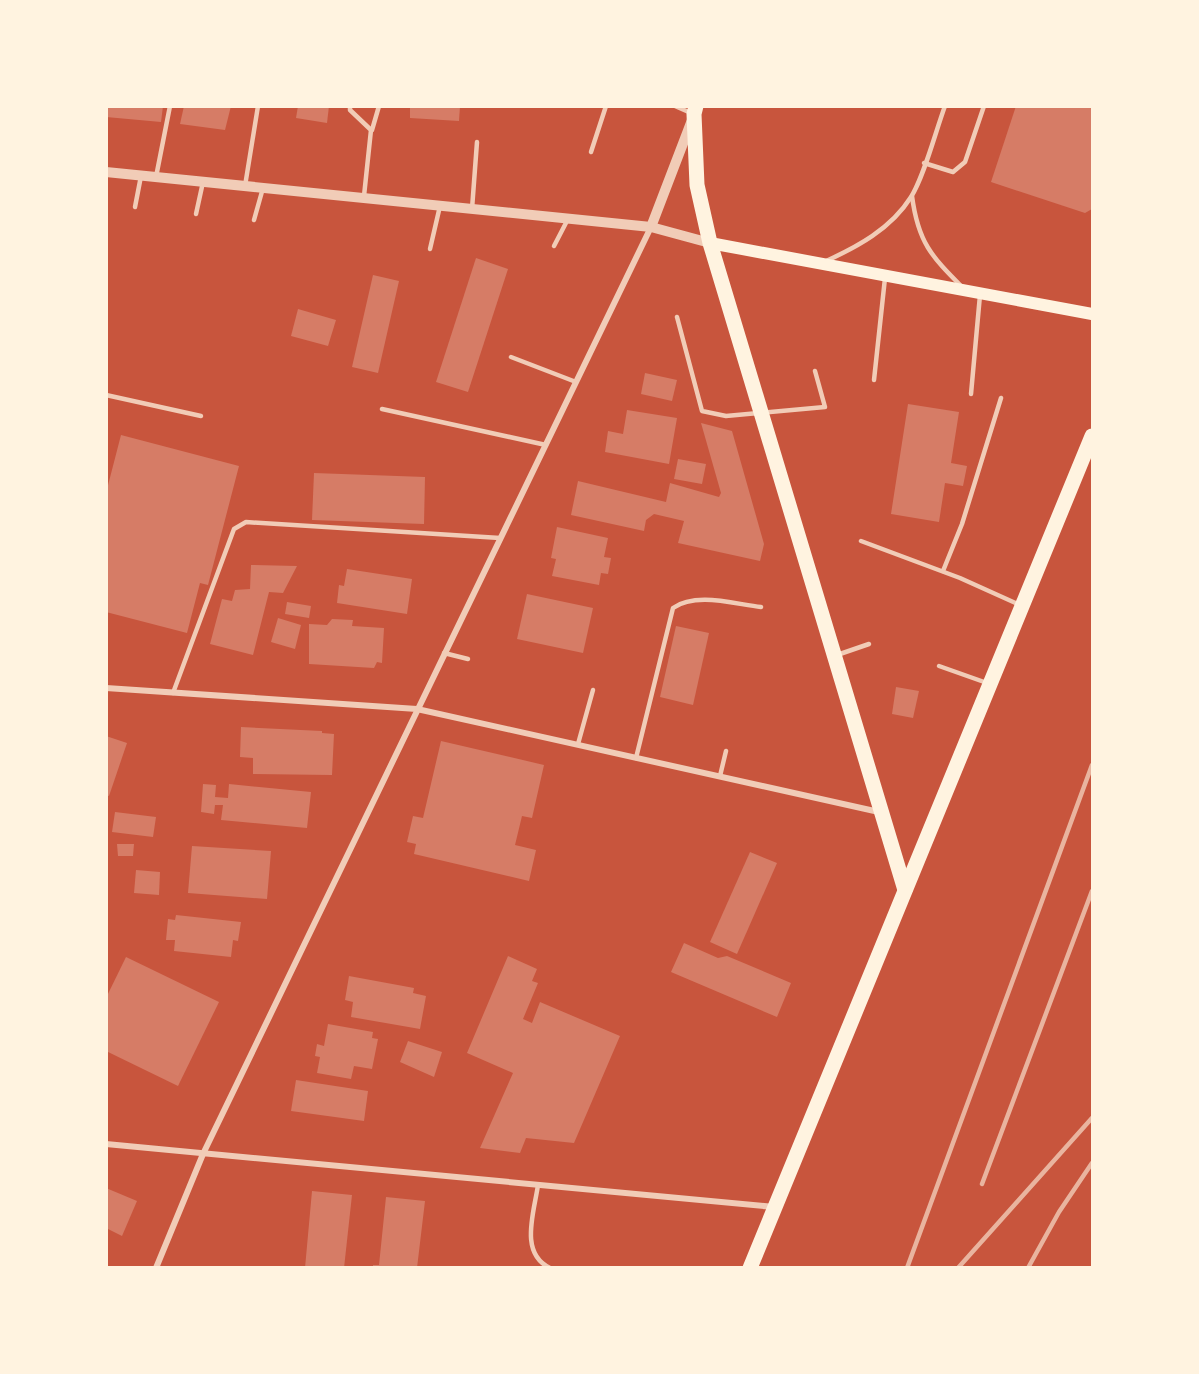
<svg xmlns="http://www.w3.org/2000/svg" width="1199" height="1374" font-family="Overpass,sans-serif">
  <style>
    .building { fill: #d67c66 }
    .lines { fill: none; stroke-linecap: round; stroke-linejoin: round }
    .service { stroke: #f1ccb7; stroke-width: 4.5 }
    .minor { stroke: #f1ccb7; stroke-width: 6 }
    .tertiary { stroke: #f1ccb7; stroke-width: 10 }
    .secondary { stroke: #fff3e0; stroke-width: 12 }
    .primary { stroke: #fff3e0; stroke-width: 15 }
    .rail { stroke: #e9b49f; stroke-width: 4.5 }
  </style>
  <rect width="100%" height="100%" fill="#c8553d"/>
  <g class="building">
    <path d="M106,106h57l-2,16 -55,-5z"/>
    <path d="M184,106h47l-6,24 -45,-6z"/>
    <path d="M298,106h31l-2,17 -31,-5z"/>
    <path d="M410,106h50l-1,15 -49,-3z"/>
    <path d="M1016,106h76v103l-7,4 -94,-31z"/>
    <path d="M476,258l32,11 -40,123 -32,-10z"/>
    <path d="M373,275l26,6 -21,92 -26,-6z"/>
    <path d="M298,309l38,11 -8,26 -37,-10z"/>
    <path d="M645,373l32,7 -5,21 -31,-7z"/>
    <path d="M908,404l51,8 -8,51 16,3 -4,20 -18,-3 -6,39 -48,-8z"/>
    <path d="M627,410l50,8 -8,46 -64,-12 3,-21 15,3z"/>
    <path d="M701,423l31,8 32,113 -4,17 -82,-18 6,-22 -30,-7 -8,6 -2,11 -73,-16 7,-34 88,21 4,-19 49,14 2,-4z"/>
    <path d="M121,435l118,31 -31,119 -8,-2 -13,50 -81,-21v-119z"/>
    <path d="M678,459l28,5 -4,20 -28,-5z"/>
    <path d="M314,473l111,4 -1,47 -112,-4z"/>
    <path d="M557,527l51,11 -4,19 7,1 -3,16 -7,-1 -2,12 -47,-9 4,-17 -5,-1z"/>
    <path d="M251,565l46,1 -14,27 -14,-1 -16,63 -43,-11 12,-45 10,2 3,-11 15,-1z"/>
    <path d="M347,569l65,10 -5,35 -70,-11 2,-18 5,1z"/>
    <path d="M527,594l66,14 -10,45 -66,-14z"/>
    <path d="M287,602l24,4 -2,12 -24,-4z"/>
    <path d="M278,618l23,7 -6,24 -24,-7z"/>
    <path d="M332,619l21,1 -1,6 32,2 -2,35 -5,-1 -3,6 -65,-4v-40l18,1z"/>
    <path d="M676,626l33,7 -16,72 -33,-8z"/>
    <path d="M896,687l23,4 -6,27 -21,-4z"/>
    <path d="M241,727l81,4v2l12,1 -2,41 -79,-1v-16l-13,-1z"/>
    <path d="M106,736l21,7 -18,53 -3,-1z"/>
    <path d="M441,741l103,24 -12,53 -10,-2 -7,29 21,5 -7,31 -115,-27 2,-10 -9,-2 6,-26 10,2z"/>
    <path d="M203,784l13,1 -1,12 13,1 1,-14 82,8 -4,36 -86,-8 2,-15h-8l-1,9 -13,-2z"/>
    <path d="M115,812l41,5 -3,20 -41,-5z"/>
    <path d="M117,844h17l-1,12h-15z"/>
    <path d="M192,846l79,5 -4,48 -79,-6z"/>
    <path d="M750,852l27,11 -40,91 -27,-12z"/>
    <path d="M136,870l24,2 -1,23 -25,-2z"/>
    <path d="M176,915l65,7 -3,19 -5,-1 -2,17 -57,-6 1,-11h-9l2,-21 7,1z"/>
    <path d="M684,943l34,15 9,-2 64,27 -14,34 -106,-45z"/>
    <path d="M508,956l29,13 -5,12 6,2 -15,36 9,4 8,-21 80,34 -46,107 -48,-5 -6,15 -40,-5 33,-75 -46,-20z"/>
    <path d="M126,957l93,45 -41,84 -72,-35v-53z"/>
    <path d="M349,976l65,12 -1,5 13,3 -6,33 -69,-12 2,-15 -8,-2z"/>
    <path d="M328,1024l45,8 -1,6 6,1 -6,30 -18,-3 -3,13 -34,-6 3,-16 -5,-1 2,-12 7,2z"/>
    <path d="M408,1041l34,11 -8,25 -34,-15z"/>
    <path d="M296,1080l72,11 -4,30 -73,-10z"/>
    <path d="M106,1188l31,13 -15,35 -16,-8z"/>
    <path d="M312,1191l40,4 -8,73h-39z"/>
    <path d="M386,1197l39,4 -8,67h-44v-3h6z"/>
  </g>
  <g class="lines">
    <g class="service">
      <path d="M350,106v4l21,20 -7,66"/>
      <path d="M675,106l16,7"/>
      <path d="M372,130l7,-24"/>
      <path d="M591,152l15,-46"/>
      <path d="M924,163l29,9 12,-10 19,-56"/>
      <path d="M156,177l14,-71"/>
      <path d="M245,186l13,-80"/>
      <path d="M912,196c6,46 19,60 51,92"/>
      <path d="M135,207l6,-31"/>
      <path d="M472,209l5,-67"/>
      <path d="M196,214l7,-32"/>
      <path d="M254,220l9,-32"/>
      <path d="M554,246l14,-27"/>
      <path d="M430,249l10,-43"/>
      <path d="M824,262c33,-15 67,-33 87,-65 13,-20 25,-67 34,-91"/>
      <path d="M677,317l25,94 24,5 99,-9 -10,-36"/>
      <path d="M511,357l65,25"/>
      <path d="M874,380l11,-102"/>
      <path d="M971,394l9,-99"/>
      <path d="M106,395l95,21"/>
      <path d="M382,409l164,36"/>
      <path d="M861,541l99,37 60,27"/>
      <path d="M943,571l19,-47 39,-126"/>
      <path d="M444,653l24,6"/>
      <path d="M837,655l32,-11"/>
      <path d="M939,666l48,17"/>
      <path d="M173,693l61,-164 12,-7 254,16"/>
      <path d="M578,744l15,-54"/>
      <path d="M636,758l37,-150c23,-16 61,-4 88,-1"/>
      <path d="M720,776l6,-25"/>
      <path d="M538,1185c-4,28 -19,68 12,83"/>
    </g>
    <g class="minor">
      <path d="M106,688l311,21 462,103"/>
      <path d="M106,1144l668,63"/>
      <path d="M156,1268l47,-114 448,-927"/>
    </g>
    <g class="tertiary">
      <path d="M106,172l545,55 59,16"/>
      <path d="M651,227l41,-107"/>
    </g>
    <path class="secondary" d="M710,243l382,71"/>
    <g class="primary">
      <path d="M696,106l-2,8 3,71 13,58 195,647"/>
      <path d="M750,1268l342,-832"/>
    </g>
    <g class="rail">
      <path d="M982,1184l110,-293"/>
      <path d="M907,1268l185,-503"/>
      <path d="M958,1268l134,-150"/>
      <path d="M1028,1268l31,-56 33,-49"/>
    </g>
  </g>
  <rect width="1199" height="1374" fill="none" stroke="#fff3e0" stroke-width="216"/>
</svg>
